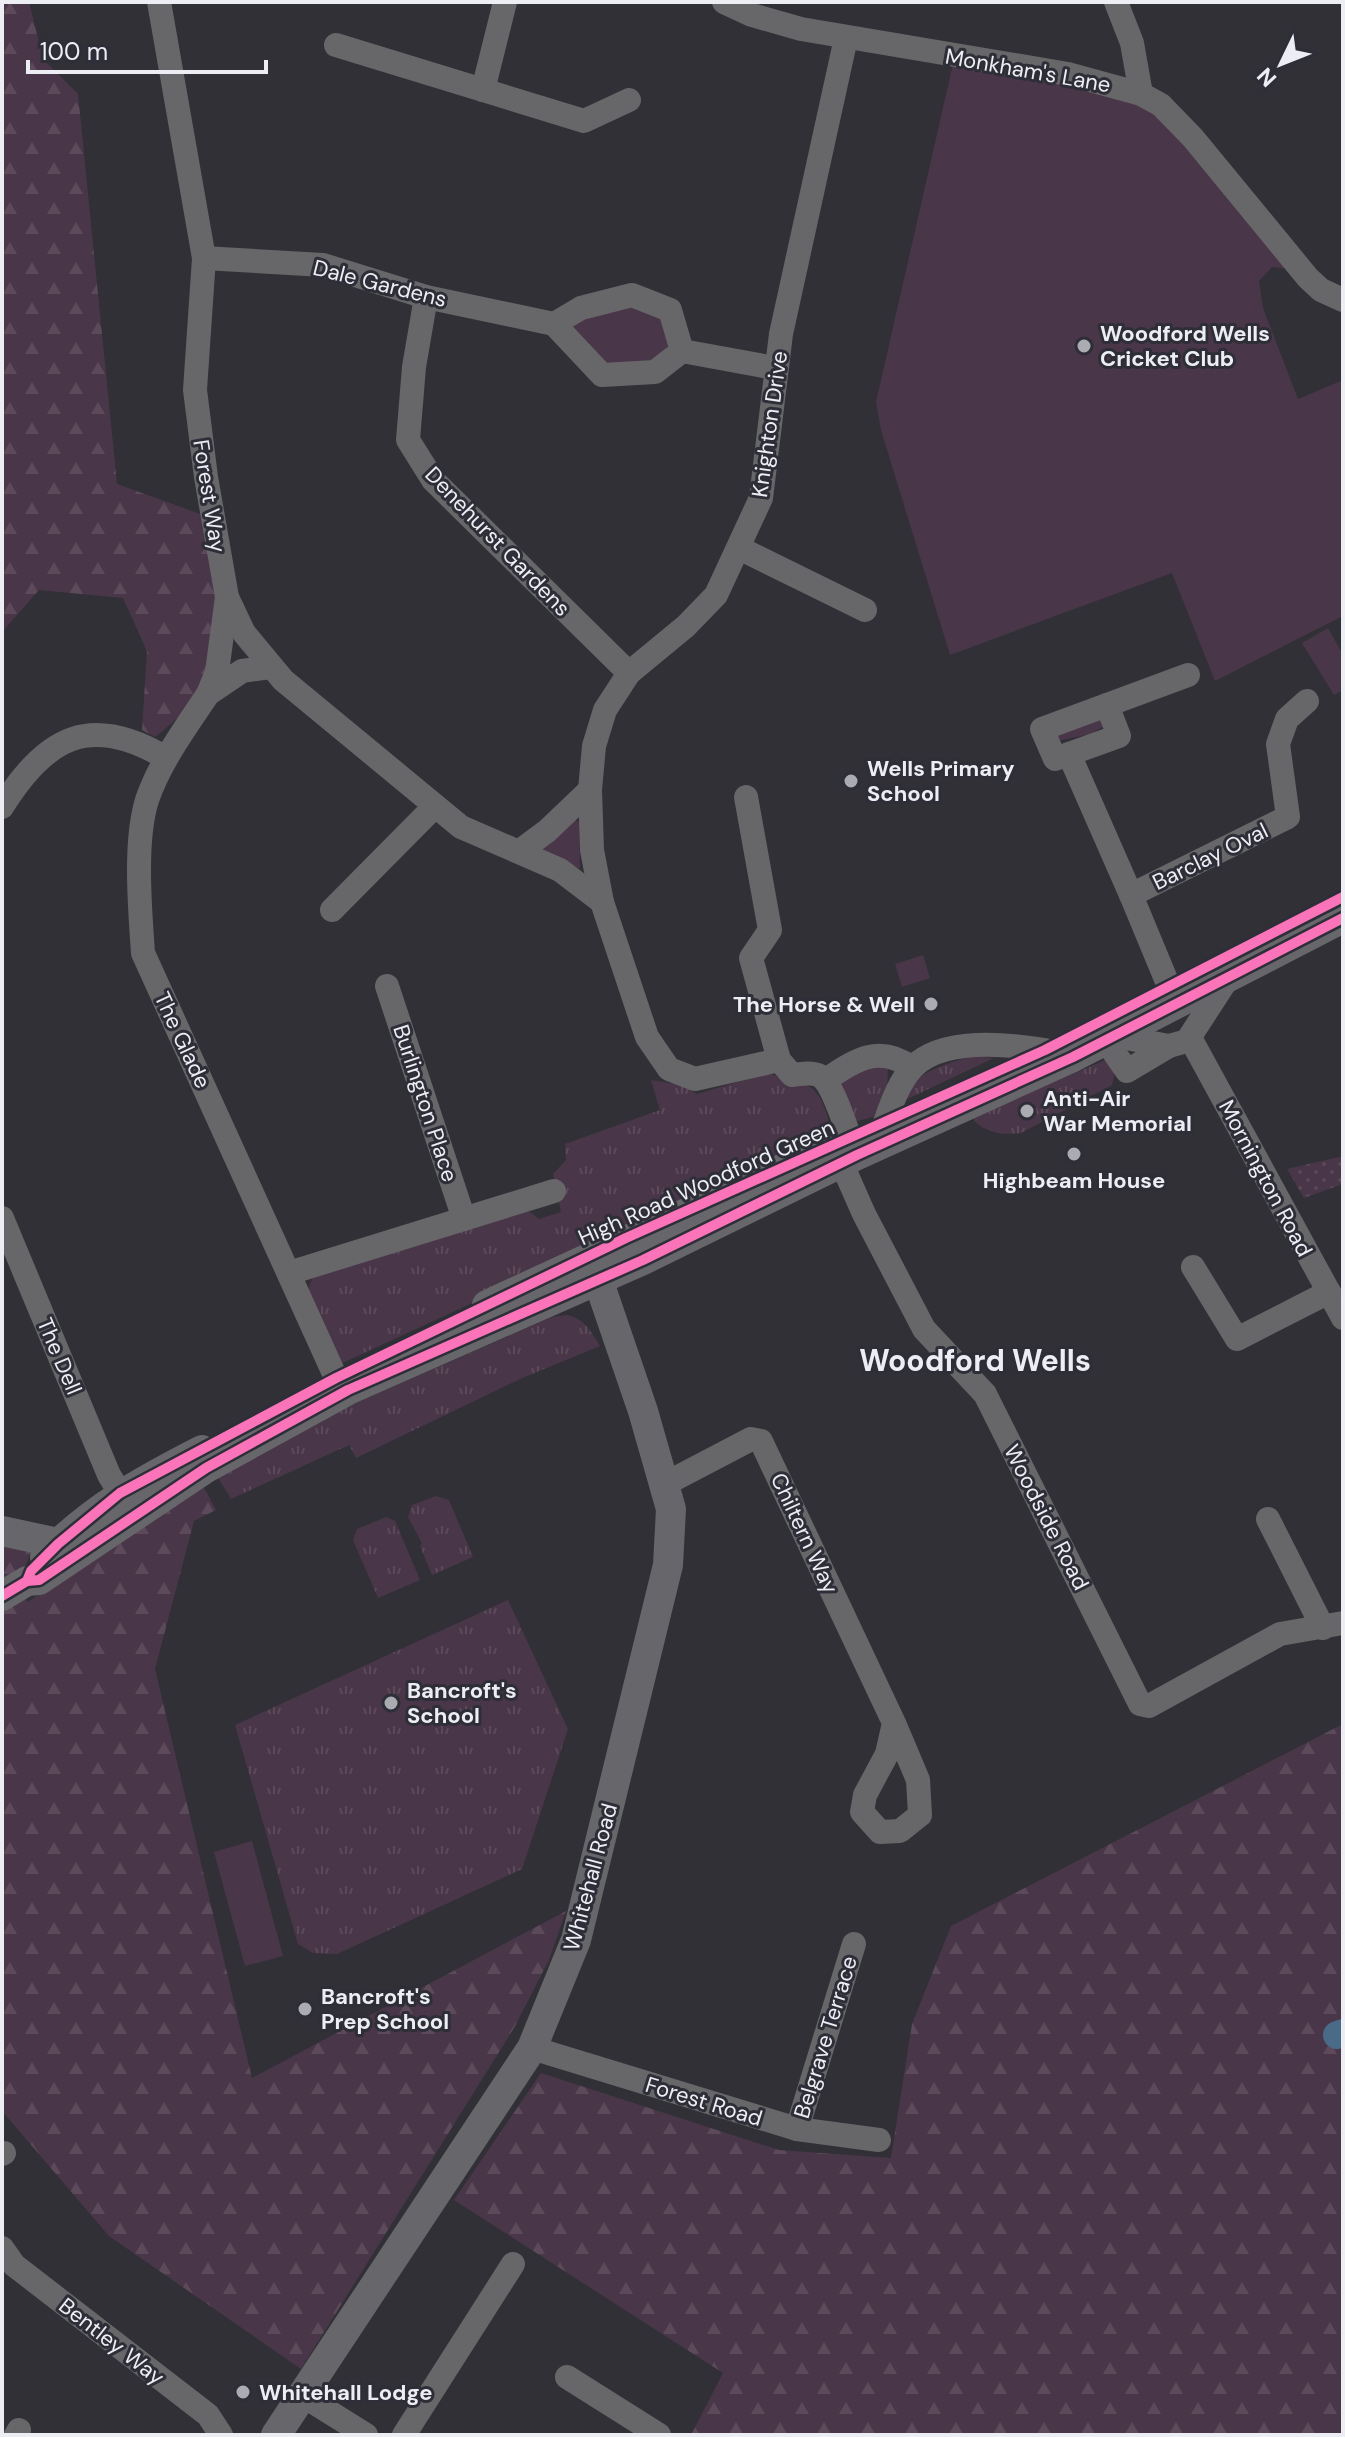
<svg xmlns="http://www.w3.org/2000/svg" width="1345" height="2437" font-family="'DM Sans',sans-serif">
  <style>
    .grass { fill: url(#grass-tufts) }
    .forest { fill: url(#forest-firs) }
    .park { fill: url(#park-dots) }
    .garden { fill: #4a3649 }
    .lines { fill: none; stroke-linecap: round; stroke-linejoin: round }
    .river { stroke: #496b88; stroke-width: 28 }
    .minor { stroke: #676669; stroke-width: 24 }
    .major { stroke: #67676b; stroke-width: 30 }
    .cycleway-casing { stroke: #2e2e38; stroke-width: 15 }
    .cycleway { stroke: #fb73b8; stroke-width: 10 }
    .poi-dot { fill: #ababb2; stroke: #2e2e38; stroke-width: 3 }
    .labels { text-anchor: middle; stroke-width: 6; stroke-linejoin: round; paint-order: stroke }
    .street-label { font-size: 22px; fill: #ededf4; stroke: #2e2e38 }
    .poi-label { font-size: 22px; font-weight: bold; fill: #ededf4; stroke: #2e2e38; text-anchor: start }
    .district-label { font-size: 30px; font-weight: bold; fill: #ededf4; stroke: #2e2e38 }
  </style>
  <defs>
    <pattern id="grass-tufts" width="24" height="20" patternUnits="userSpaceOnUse" patternTransform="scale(2)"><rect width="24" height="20" fill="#4a3649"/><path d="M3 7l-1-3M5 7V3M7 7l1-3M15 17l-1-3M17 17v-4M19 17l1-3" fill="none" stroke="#5c4a5b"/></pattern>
    <pattern id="forest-firs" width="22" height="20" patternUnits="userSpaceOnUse" patternTransform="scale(2)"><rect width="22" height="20" fill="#4a3649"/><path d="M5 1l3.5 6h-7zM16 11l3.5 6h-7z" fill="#5c4a5b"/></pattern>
    <pattern id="park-dots" width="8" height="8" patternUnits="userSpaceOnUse" patternTransform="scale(2)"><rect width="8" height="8" fill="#4a3649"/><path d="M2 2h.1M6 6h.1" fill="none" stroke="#5c4a5b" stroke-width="1.8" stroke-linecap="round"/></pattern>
  </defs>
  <rect width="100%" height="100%" fill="#303036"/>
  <g class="grass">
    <path d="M974,1056l20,2 -93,44c8,-29 47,-39 73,-46z"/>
    <path d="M1108,1059l7,12 -3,14 -91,48c-18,2 -32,1 -47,-12v-5z"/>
    <path d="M868,1066h20l-1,27 -14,24 -20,5 -13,-36 8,-10z"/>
    <path d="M765,1074l10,1 11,8c35,-5 39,26 47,53l-495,229 -31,-73 6,-15 204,-67 13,2 9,7 22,-7 -8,-38 13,-14 -1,-16 95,-34 -9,-30 31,5 15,9z"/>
    <path d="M567,1315c18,4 24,16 33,31l-80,33 -164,79 -7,-13 -118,54 -14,-23 107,-59 228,-100z"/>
    <path d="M436,1496l13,4 24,57 -41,18 -12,-29 2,-3 -14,-26 4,-12z"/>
    <path d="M386,1517l9,4 25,59 -42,18 -25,-58 4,-11z"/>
    <path d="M508,1600l60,129 -46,140 -185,85 -24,-1 -15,-9 -63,-219z"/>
  </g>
  <g class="forest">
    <path d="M2,2h27l14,57 35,35 39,390 89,32c15,86 30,162 -51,221l-13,-7 5,-79 -24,-53 -84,-8 -37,42z"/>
    <path d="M202,1484l14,26 -22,11 -39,148 97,409 314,-167 -17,49 -35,68 -213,341 -192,-133 -107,-125v-565l29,5 -5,14 -15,15 17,22z"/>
    <path d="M1343,1724v711h-652l32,-62 -269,-173 87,-127 238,77 112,8 21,-134 39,-98z"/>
  </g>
  <path class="park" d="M1343,1156v28l-39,14 -17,-29z"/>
  <g class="garden">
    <path d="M953,64c54,10 150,18 195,47 46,29 105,114 143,158l-19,-2 -13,14 4,27 35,91 45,-19v236l-128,65 -43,-108 -222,82 -69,-225 -5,-28z"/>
    <path d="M633,305l27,9 10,29c-20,28 -37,23 -69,23l-33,-45z"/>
    <path d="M1328,628l15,27v35l-9,5 -32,-52z"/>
    <path d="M1098,713l6,13 -13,8 -34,7 1,-13z"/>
    <path d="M574,819l5,3 1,47 -38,-18v-8z"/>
    <path d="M923,955l7,23 -28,9 -7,-23z"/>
    <path d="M252,1841l31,115 -38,10 -31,-114z"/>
  </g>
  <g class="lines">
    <path class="river" d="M1337,2035l6,-2"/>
    <g class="minor">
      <path d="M159,2l45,256 -9,132 11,87 21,120 17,36 39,47 178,147 99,43 42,32"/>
      <path d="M724,2l28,13 49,14 267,45 73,20 20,11 32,33 115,140 13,12 22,10"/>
      <path d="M1116,2l16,41 9,51"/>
      <path d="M846,38l-65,296 -20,164 -45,97 -30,31 -57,47 -24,37 -11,36 -4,44 2,60 10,52 45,135 22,32 26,10 84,-19 13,15c8,-1 19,-3 26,0 16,6 30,63 39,80"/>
      <path d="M336,45l248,76 45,-21"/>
      <path d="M483,90l22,-88"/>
      <path d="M204,258l119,7 103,32 128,27 48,51 53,-3 27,-21 93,17"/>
      <path d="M426,297l-12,70 -6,73 25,40 196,193"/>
      <path d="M554,324l27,-16 51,-13 38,15 12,41"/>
      <path d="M741,549l124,61"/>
      <path d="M227,597l-10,75 -9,22 34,-23 28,-4"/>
      <path d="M208,694c-22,33 -48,68 -61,106 -13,42 -7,109 -4,153l193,425"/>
      <path d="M1107,705l12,31 -64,23 -13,-30z"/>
      <path d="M1107,705l81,-30"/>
      <path d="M1069,754l62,141"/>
      <path d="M746,797l24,133 -19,28 28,102"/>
      <path d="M2,807c44,-71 89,-94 164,-49"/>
      <path d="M520,851l27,-20 43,-41"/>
      <path d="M332,910l102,-103"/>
      <path d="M387,986l77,233"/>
      <path d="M1170,989l-39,-94 157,-78 -10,-73 9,-25 20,-18"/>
      <path d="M1115,1036l54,10 18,-5 41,-63"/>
      <path d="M1106,1041l21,30 42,-25"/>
      <path d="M1187,1041l7,4 149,273"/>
      <path d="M826,1080c29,-21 55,-36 86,-12"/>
      <path d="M885,1122c7,-19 14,-40 28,-55 30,-30 94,-23 132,-17"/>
      <path d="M834,1146l30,68 60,115 61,65 155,310 9,2 131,-72 63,-11"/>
      <path d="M2,1218l107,257 11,18"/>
      <path d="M1193,1267l44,72 92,-47"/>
      <path d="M289,1273l265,-82"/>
      <path d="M665,1484l86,-45 10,2 133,282 24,57 2,35 -20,16 -20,1 -18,-20 3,-17 22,-41 7,-31"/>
      <path d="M1268,1519l55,109"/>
      <path d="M532,2048l265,81 82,11"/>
      <path d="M797,2129l57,-185"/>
      <path d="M2,2154l2,-1"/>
      <path d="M2,2248l12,17 194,150 13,20"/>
      <path d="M567,2377l92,58"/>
      <path d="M302,2395l64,40"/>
      <path d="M16,2435l3,-5"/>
      <path d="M404,2435l109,-171"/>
    </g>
    <g class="major">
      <path d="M487,1305l323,-149"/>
      <path d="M2,1531l70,15"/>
      <path d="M45,1557c46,-48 98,-77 157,-107"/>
      <path d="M2,1596l25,-15 12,-1 167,-112 142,-78 295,-130 214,-105 216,-98 270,-139"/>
      <path d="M276,2435l256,-387 44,-108 92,-375 3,-56 -28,-98 -51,-149"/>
    </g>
    <g class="cycleway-casing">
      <g id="cycleway">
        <path d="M27,1581l4,-10 27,-27 62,-51 216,-115 290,-140 419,-188 298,-153"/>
        <path d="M2,1596l25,-15 12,-1 167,-112 142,-78 295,-130 214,-105 216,-98 270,-139"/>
      </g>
    </g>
    <use href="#cycleway" class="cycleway"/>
  </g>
  <g class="poi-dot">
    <circle cx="1084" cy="346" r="8"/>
    <circle cx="851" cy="781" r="8"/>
    <circle cx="931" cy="1004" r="8"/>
    <circle cx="1027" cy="1111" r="8"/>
    <circle cx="1074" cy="1154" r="8"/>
    <circle cx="391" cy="1703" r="8"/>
    <circle cx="305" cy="2009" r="8"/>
    <circle cx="243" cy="2392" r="8"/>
  </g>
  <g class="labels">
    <g class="street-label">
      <text transform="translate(1028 70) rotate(10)" y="8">Monkham's Lane</text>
      <text transform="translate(380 283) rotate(14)" y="8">Dale Gardens</text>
      <text transform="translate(769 424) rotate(-82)" y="8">Knighton Drive</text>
      <text transform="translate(210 496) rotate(81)" y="8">Forest Way</text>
      <text transform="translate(498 541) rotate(46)" y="8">Denehurst Gardens</text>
      <text transform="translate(1210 856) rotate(-26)" y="8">Barclay Oval</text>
      <text transform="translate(183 1040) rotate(65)" y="8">The Glade</text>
      <text transform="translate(426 1103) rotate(72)" y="8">Burlington Place</text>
      <text transform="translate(1266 1178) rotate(62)" y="8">Mornington Road</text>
      <text transform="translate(706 1182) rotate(-24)" y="8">High Road Woodford Green</text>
      <text transform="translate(60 1356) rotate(67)" y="8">The Dell</text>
      <text transform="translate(1047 1517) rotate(63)" y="8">Woodside Road</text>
      <text transform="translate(805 1533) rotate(65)" y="8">Chiltern Way</text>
      <text transform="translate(590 1877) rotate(-75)" y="8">Whitehall Road</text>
      <text transform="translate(825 2037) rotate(-73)" y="8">Belgrave Terrace</text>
      <text transform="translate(704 2101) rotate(17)" y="8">Forest Road</text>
      <text transform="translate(112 2341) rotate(38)" y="8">Bentley Way</text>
    </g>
    <g class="poi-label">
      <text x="1100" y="341">Woodford Wells<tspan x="1100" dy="25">Cricket Club</tspan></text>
      <text x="867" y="776">Wells Primary<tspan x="867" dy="25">School</tspan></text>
      <text x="915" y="1012" text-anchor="end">The Horse &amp; Well</text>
      <text x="1043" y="1106">Anti-Air<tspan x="1043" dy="25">War Memorial</tspan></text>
      <text x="1074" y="1188" text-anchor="middle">Highbeam House</text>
      <text x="407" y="1698">Bancroft's<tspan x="407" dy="25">School</tspan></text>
      <text x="321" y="2004">Bancroft's<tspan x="321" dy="25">Prep School</tspan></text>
      <text x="259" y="2400">Whitehall Lodge</text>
    </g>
    <g class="district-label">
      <text x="975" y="1371">Woodford Wells</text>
    </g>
  </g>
  <rect width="1345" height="2437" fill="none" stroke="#ededf4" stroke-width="8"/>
  <g transform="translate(1281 64) rotate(227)" stroke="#2e2e38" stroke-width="6" paint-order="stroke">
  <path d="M0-6L14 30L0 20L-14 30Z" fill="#ededf4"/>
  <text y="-12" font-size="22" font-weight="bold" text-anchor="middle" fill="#ededf4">N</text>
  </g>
  <path d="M28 60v12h238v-12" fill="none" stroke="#ededf4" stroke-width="4"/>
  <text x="40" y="60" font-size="24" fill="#ededf4" stroke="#2e2e38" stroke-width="6" paint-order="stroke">100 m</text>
</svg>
